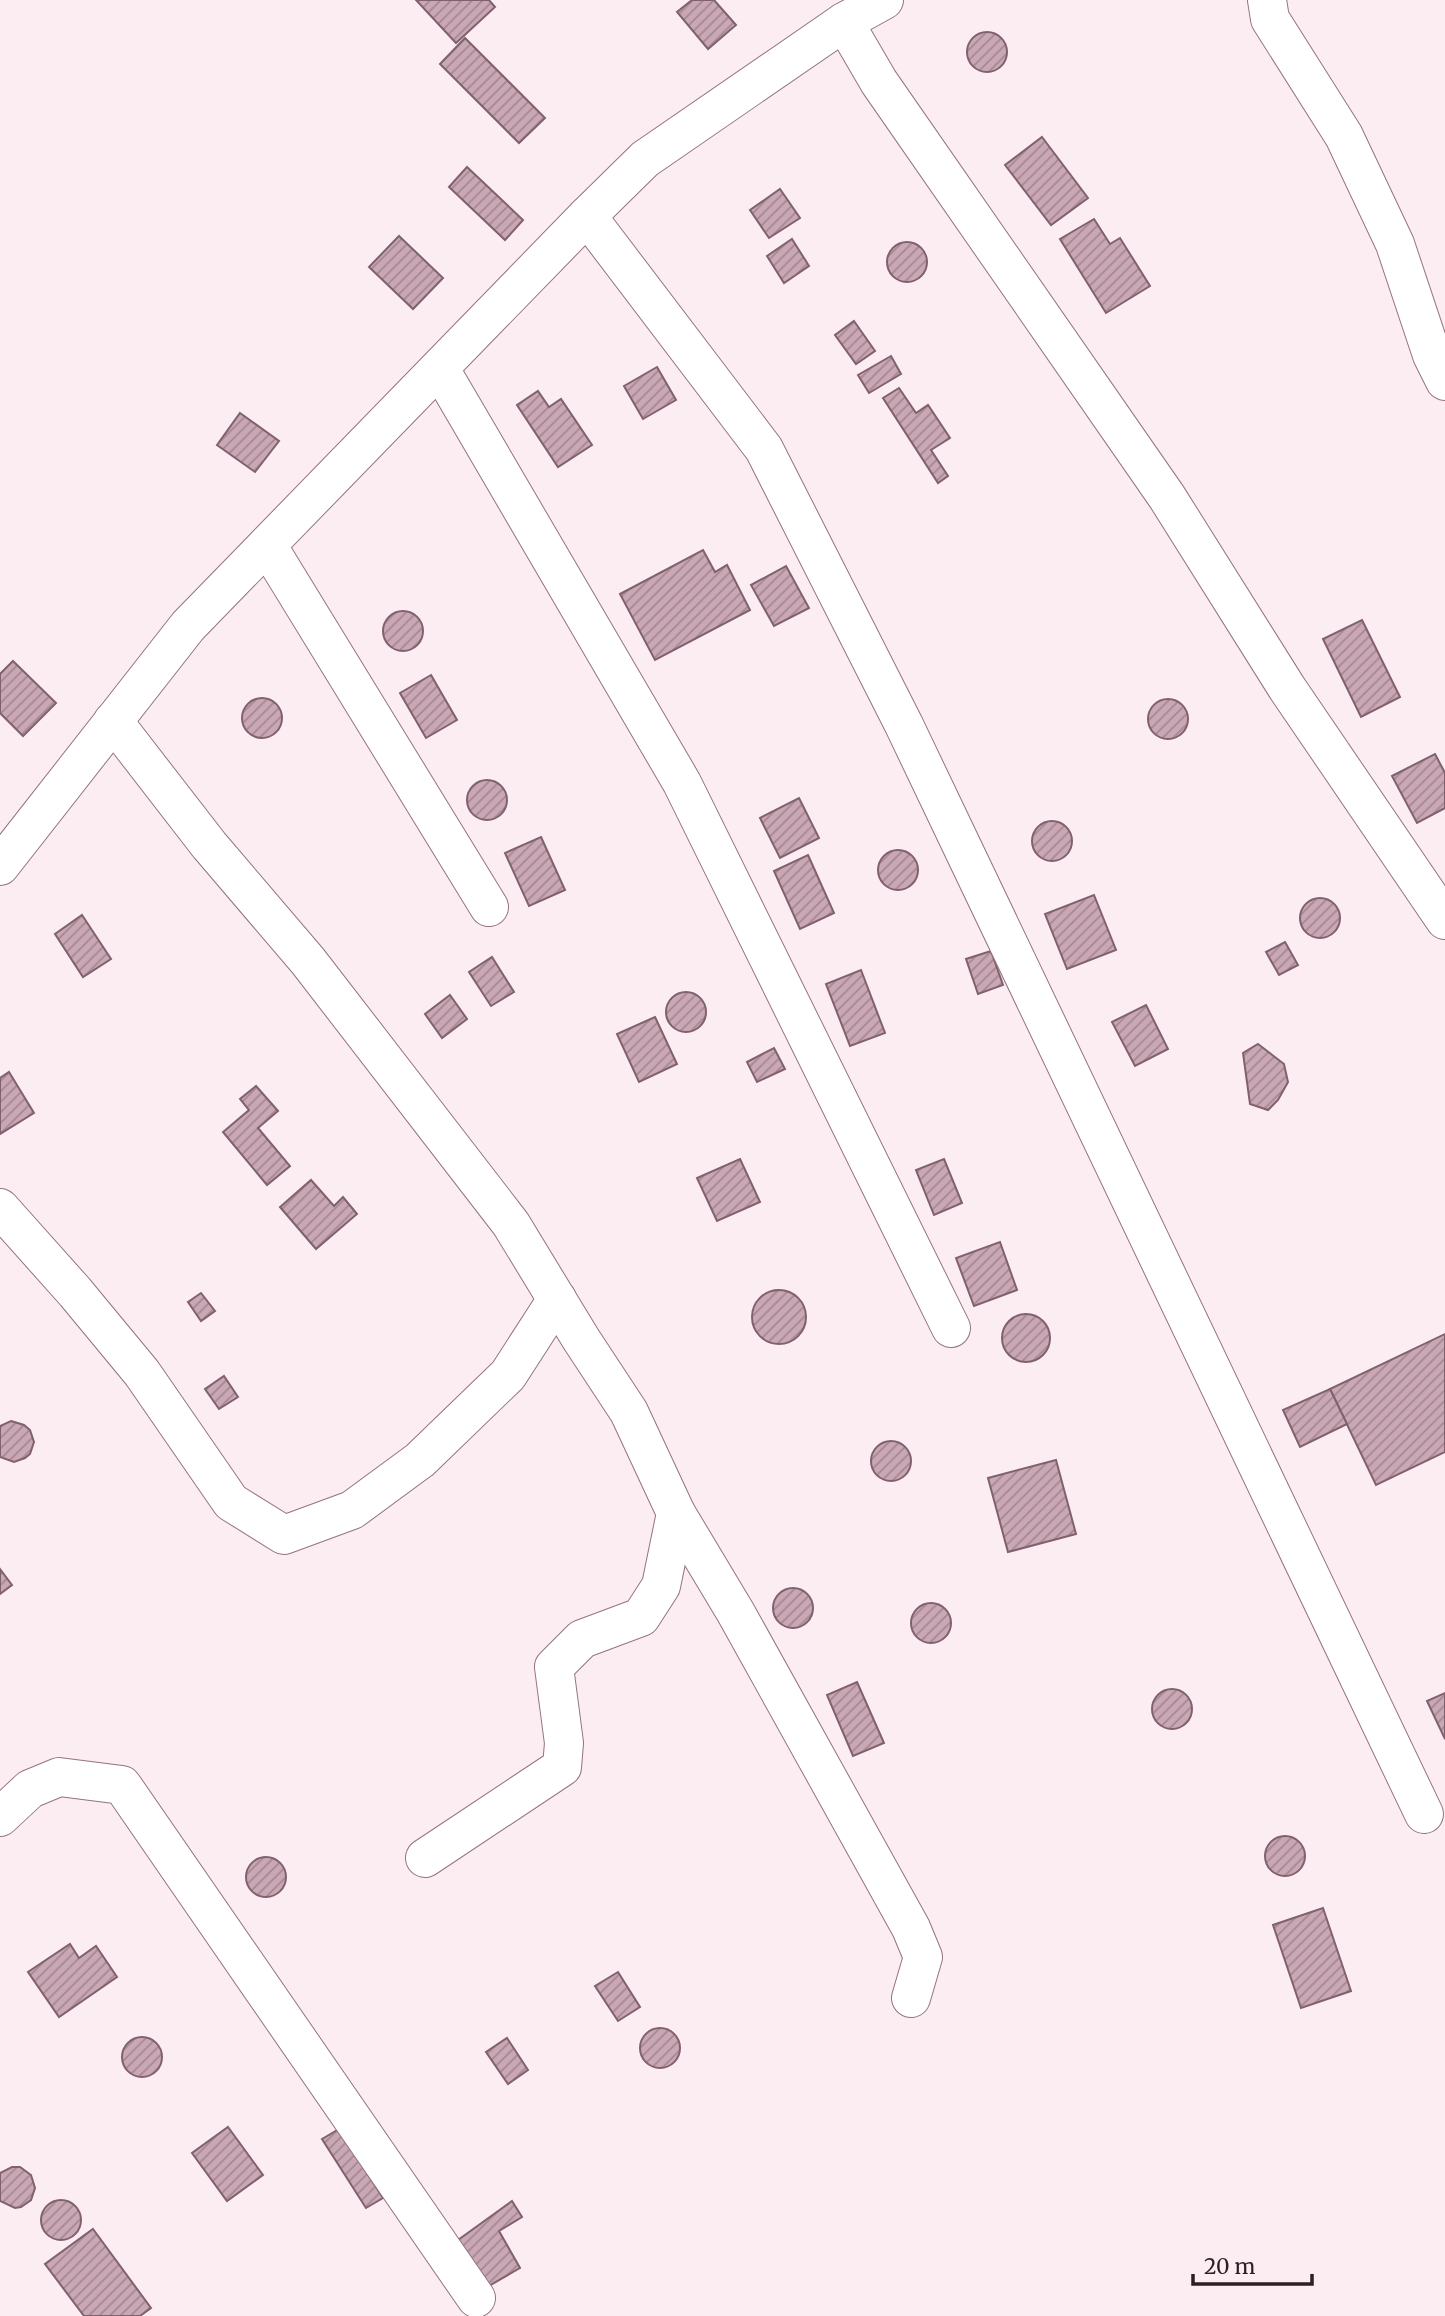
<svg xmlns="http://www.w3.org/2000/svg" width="1445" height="2316" font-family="Merriweather,serif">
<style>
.building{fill:url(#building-hatch);stroke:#80616e;stroke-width:2}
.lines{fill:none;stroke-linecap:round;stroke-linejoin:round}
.minor-casing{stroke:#947380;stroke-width:40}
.minor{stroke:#fff;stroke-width:38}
</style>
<defs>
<pattern id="building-hatch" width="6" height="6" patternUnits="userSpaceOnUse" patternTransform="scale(1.75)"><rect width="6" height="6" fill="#caa7b5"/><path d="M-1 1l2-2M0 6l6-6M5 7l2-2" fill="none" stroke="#a48793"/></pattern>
</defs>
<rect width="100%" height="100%" fill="#fcedf2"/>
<g class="building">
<polygon points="416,0 489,0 495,7 456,43"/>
<polygon points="692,0 714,0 736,25 708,49 677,12"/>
<circle cx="987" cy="52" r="20"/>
<polygon points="465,38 545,118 519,143 440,64"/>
<polygon points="1042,137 1088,198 1051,225 1005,165"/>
<polygon points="467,167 523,220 505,240 449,187"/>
<polygon points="780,189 800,218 769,238 750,210"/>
<polygon points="1094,219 1110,244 1120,238 1150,286 1106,313 1060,239"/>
<polygon points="399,236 443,278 413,309 369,267"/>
<polygon points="792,239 809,266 784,283 767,256"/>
<circle cx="907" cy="262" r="20"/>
<polygon points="854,321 875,351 856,364 835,335"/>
<polygon points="891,356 901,374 869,393 858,375"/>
<polygon points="657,367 676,400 643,419 624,386"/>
<polygon points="899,388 916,413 928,405 950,438 931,450 948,476 938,483 883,398"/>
<polygon points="538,391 549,407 561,399 592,445 558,467 517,405"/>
<polygon points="240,413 279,441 255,472 217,445"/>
<polygon points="703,550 715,572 727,565 750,610 655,660 620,594"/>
<polygon points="786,566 809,608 774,626 751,585"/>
<circle cx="403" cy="631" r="20"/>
<polygon points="1362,620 1400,697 1361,717 1323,639"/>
<polygon points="13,661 56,703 23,736 0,713 0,674"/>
<polygon points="431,675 457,720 426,738 400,693"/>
<circle cx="262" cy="718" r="20"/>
<circle cx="1168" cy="719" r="20"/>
<polygon points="1435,754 1445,773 1445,808 1417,823 1392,776"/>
<circle cx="487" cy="800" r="20"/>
<polygon points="799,798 819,838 780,858 760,818"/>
<circle cx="1052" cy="841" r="20"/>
<polygon points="541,837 565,890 529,906 505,853"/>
<circle cx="898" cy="870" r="20"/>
<polygon points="808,855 834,913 800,929 774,871"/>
<polygon points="1094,895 1116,950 1067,969 1045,914"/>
<circle cx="1320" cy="918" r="20"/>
<polygon points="82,915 111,959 83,977 55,934"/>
<polygon points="1285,942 1298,965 1279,975 1266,952"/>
<polygon points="991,951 1003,985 978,994 966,959"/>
<polygon points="492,957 514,992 491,1006 469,972"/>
<polygon points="861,970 885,1033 850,1046 826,984"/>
<circle cx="686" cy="1012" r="20"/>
<polygon points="450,995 467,1019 442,1038 425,1014"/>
<polygon points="1146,1005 1168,1049 1135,1066 1112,1022"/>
<polygon points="655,1017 677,1064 639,1082 617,1034"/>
<polygon points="1258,1044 1284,1064 1288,1082 1278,1100 1268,1110 1250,1104 1243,1053"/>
<polygon points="774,1048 785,1069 757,1082 747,1062"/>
<polygon points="9,1072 34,1113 0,1134 0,1078"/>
<polygon points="256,1086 278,1111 258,1128 290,1166 267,1185 223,1132 249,1110 240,1099"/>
<polygon points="740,1159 760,1202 717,1221 697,1178"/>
<polygon points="944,1159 962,1203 934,1215 916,1170"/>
<polygon points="311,1180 334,1206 343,1197 357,1214 316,1249 280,1207"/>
<polygon points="1000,1242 1017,1290 974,1306 956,1258"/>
<circle cx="779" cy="1317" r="27"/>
<polygon points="201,1293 215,1311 201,1321 188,1302"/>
<circle cx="1026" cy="1338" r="24"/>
<polygon points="1445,1334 1445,1452 1376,1485 1330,1389"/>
<polygon points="224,1376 238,1397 219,1409 205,1389"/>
<polygon points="1330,1389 1347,1424 1300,1447 1283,1410"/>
<polygon points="11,1421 24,1425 30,1430 34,1442 30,1454 25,1458 14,1462 0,1457 0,1426"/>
<circle cx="891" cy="1461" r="20"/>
<polygon points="1056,1460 1076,1534 1008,1552 988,1478"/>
<polygon points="0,1569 12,1585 0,1594"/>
<circle cx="793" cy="1608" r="20"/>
<circle cx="931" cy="1623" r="20"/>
<polygon points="857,1682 884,1743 853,1756 827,1695"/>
<circle cx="1172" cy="1709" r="20"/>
<polygon points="1445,1693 1445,1739 1427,1701"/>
<circle cx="1285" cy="1856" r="20"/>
<circle cx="266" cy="1877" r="20"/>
<polygon points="1323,1908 1351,1991 1301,2008 1273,1925"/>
<polygon points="70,1944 79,1958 96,1946 117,1977 59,2017 28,1972"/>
<polygon points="618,1972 640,2007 618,2021 595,1986"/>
<circle cx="660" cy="2048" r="20"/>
<circle cx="142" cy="2057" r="20"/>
<polygon points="507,2038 528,2070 508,2084 486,2052"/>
<polygon points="228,2127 263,2175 227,2201 192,2153"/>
<polygon points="339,2129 383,2198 366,2208 322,2139"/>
<polygon points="12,2167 20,2167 31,2175 35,2188 31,2200 21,2207 15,2208 0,2201 0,2173"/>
<circle cx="61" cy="2220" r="20"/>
<polygon points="512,2201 522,2217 499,2231 520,2268 487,2287 458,2240"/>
<polygon points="93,2229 151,2308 140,2316 84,2316 45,2264"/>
</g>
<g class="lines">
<g class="minor-casing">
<g id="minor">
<polyline points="1267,0 1270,19 1344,136 1395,244 1432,355 1445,381"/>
<polyline points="844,22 879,82 1167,497 1287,688 1445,920"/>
<polyline points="587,216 764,449 904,725 1424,1814"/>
<polyline points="440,369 682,783 951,1328"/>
<polyline points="267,545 489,907"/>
<polyline points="113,721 209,845 308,961 511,1224 581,1339 629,1412 676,1513 661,1586 641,1617 582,1639 554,1667 564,1743 562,1767 425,1858"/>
<polyline points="0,866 188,626 587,216 645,159 844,22 884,0"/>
<polyline points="0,1208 75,1292 142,1373 231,1502 284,1535 352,1510 420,1460 508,1375 557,1299"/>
<polyline points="676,1513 736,1613 911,1928 923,1957 911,1998"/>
<polyline points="0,1817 30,1789 59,1777 122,1785 476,2298"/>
</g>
</g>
<use href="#minor" class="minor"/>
</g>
<path d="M1193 2274v10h119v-10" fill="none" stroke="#2b1e24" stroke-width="3.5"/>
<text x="1204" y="2274" font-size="21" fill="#2b1e24" stroke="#fcedf2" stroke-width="5" paint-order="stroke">20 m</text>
</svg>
